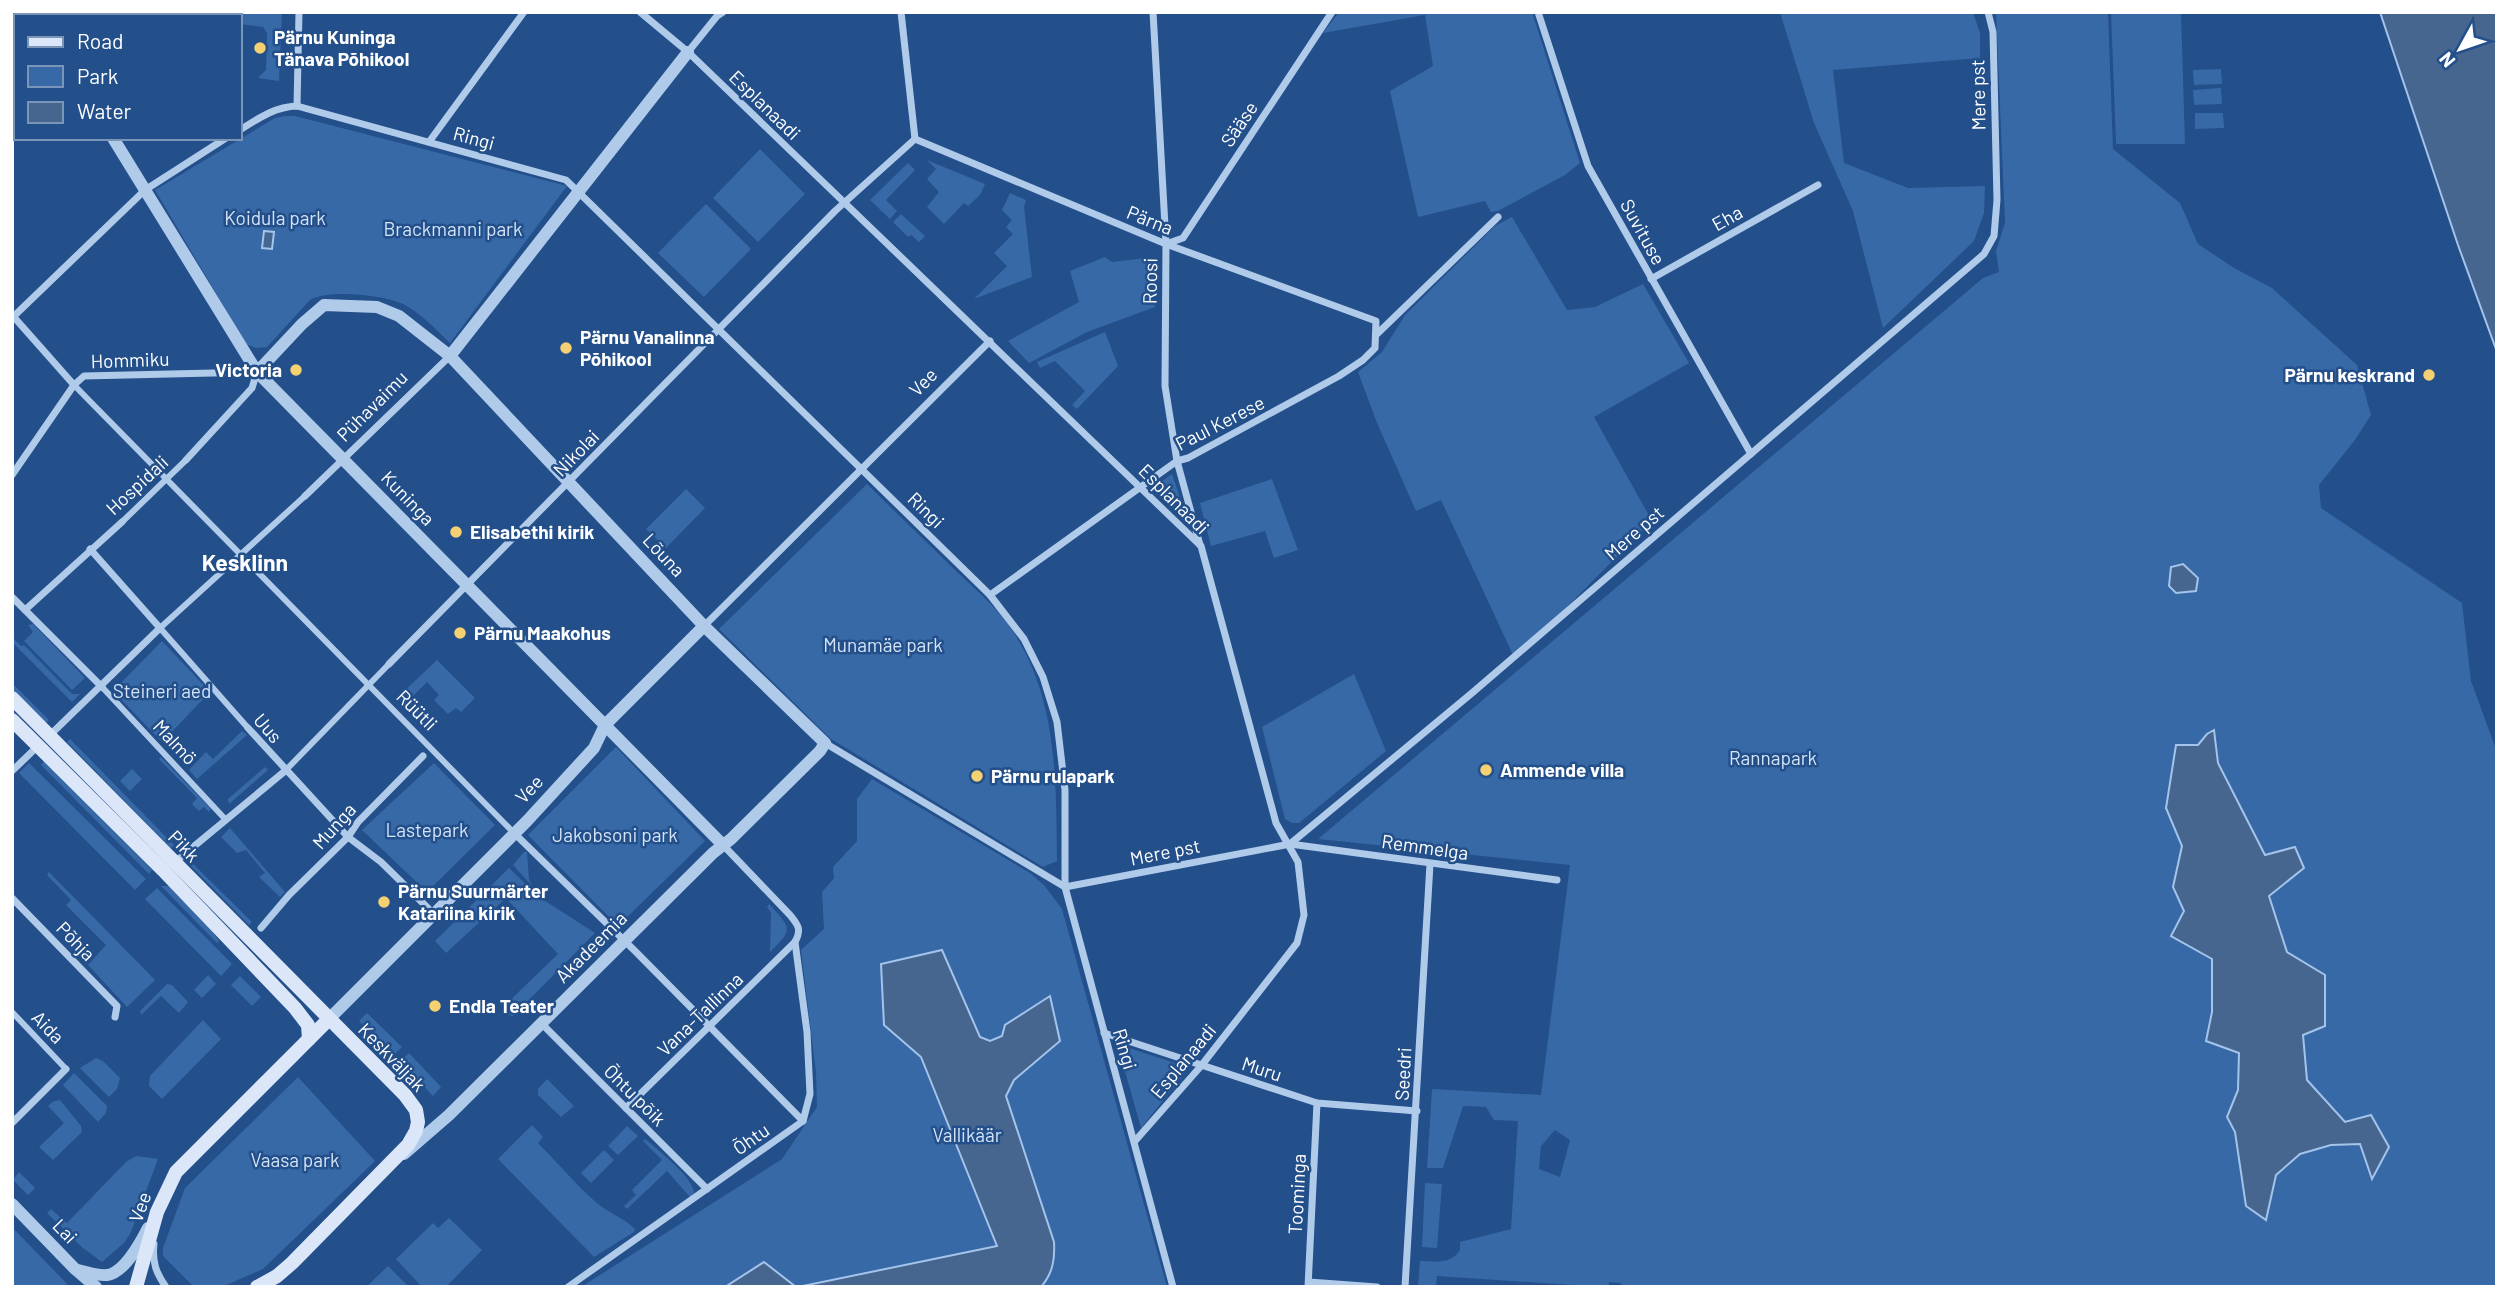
<svg xmlns="http://www.w3.org/2000/svg" width="2509" height="1299" font-family="Barlow,sans-serif">
<style>
.green{fill:#3769a7;fill-rule:evenodd}
.water{fill:#46658f;stroke:#a4c4eb;stroke-width:2}
.lines{fill:none;stroke-linecap:round;stroke-linejoin:round}
.pedestrian{stroke:#b0caea;stroke-width:6}
.minor{stroke:#b0caea;stroke-width:7}
.tertiary{stroke:#b0caea;stroke-width:12}
.secondary{stroke:#dbe7f8;stroke-width:14}
.poi-dot{fill:#f5d172;stroke:#234f8a;stroke-width:2.5}
.labels{text-anchor:middle;stroke-width:5;stroke-linejoin:round;paint-order:stroke}
.poi-label{font-size:19px;font-weight:bold;fill:#fff;stroke:#234f8a;text-anchor:start}
.street-label{font-size:19px;fill:#fff;stroke:#234f8a}
.park-label{font-size:19px;fill:#d4e4f8;stroke:#234f8a}
.quarter-label{font-size:23px;font-weight:bold;fill:#fff;stroke:#234f8a}
</style>
<rect width="100%" height="100%" fill="#234f8a"/>
<g class="green">
<polygon points="211,12 282,12 279,81 258,78 266,70 267,33 263,27 240,24 240,16 218,16"/>
<polygon points="1339,12 1532,12 1580,163 1565,175 1498,211 1491,212 1485,201 1418,217 1390,91 1433,66 1425,15 1323,33"/>
<polygon points="1780,12 1973,12 1980,33 1980,58 1833,70 1844,163 1908,188 1985,186 1984,213 1974,241 1883,328 1853,211 1814,123"/>
<path d="M1996 12H2108L2113 149 2180 203 2198 244 2234 268 2272 288 2357 365 2371 415 2355 440 2319 485 2321 508 2462 603 2471 681 2497 752V1287H1621V1283L1609 1282V1287H1603L1437 1276 1436 1287H1418L1420 1261C1436 1261 1450 1265 1460 1250V1242L1511 1229 1518 1121 1494 1120 1486 1107 1463 1106 1443 1168H1427L1432 1089 1541 1095 1570 865 1318 839 1983 278 1999 272 1996 251 2005 223ZM2207 734 2218 763 2266 856 2269 895 2287 952 2303 1035 2307 1080 2345 1123 2389 1147 2372 1179 2360 1144 2331 1145 2300 1154 2276 1175 2266 1220 2235 1132 2227 1117 2238 1090 2239 1052 2206 1041 2212 1012V959L2184 911 2173 887 2182 846 2166 808 2177 745H2198ZM1555 1130 1570 1140 1560 1177 1539 1169 1541 1146Z"/>
<polygon points="2111,12 2181,12 2185,144 2116,144"/>
<polygon points="2221,69 2222,84 2194,85 2193,70"/>
<polygon points="2221,88 2222,104 2194,105 2193,90"/>
<polygon points="2195,113 2223,113 2224,128 2195,129"/>
<path d="M285 116H295L567 186 450 343C436 330 420 312 403 304 383 295 328 289 310 300L267 347 256 348 246 344 155 190 275 118Z"/>
<polygon points="760,149 805,194 758,242 713,198"/>
<polygon points="927,160 985,184 980,195 968,206 964,203 944,224 927,207 939,192 927,179 936,169"/>
<polygon points="908,163 915,170 886,200 897,211 890,219 870,200"/>
<polygon points="1010,193 1026,200 1024,207 1032,277 974,299 1007,266 994,253 1013,234 1006,227 1012,220 1002,210"/>
<polygon points="706,204 751,249 704,297 658,253"/>
<polygon points="901,214 925,236 919,242 911,235 908,237 893,222"/>
<polygon points="1512,217 1567,310 1595,307 1643,284 1689,363 1594,417 1652,521 1553,621 1513,655 1441,500 1416,511 1377,423 1358,372 1382,352 1405,315 1495,226"/>
<polygon points="1105,257 1112,262 1154,257 1155,307 1087,332 1029,363 1008,341 1079,302 1070,271"/>
<polygon points="1105,332 1118,366 1077,409 1072,405 1085,391 1055,361 1040,368 1037,362"/>
<polygon points="1172,474 1185,512 1181,514 1155,493 1158,484"/>
<polygon points="1272,479 1298,550 1274,558 1265,531 1211,546 1200,503"/>
<path d="M867 484C896 513 926 541 955 570 975 589 999 609 1014 633 1058 701 1056 784 1057 861L1043 867 831 739 719 629Z"/>
<polygon points="686,489 705,508 666,548 646,529"/>
<polygon points="33,624 85,678 72,690 24,641 33,632 28,625"/>
<polygon points="12,637 21,646 24,645 72,694 80,694 72,702 12,642"/>
<polygon points="162,641 210,692 162,742 113,691"/>
<polygon points="437,660 475,698 461,712 456,708 448,714 434,700 439,695 427,682 404,705 397,698"/>
<polygon points="1354,674 1386,751 1299,823 1292,823 1285,819 1262,727"/>
<polygon points="12,683 49,720 46,723 12,689"/>
<polygon points="242,731 247,735 197,779 189,770 206,752 213,759"/>
<polygon points="70,739 174,845 171,848 67,742"/>
<polygon points="616,747 705,841 618,926 528,835"/>
<polygon points="161,757 211,809 209,812 204,807 199,811 192,804 197,798 159,759"/>
<polygon points="44,761 152,870 149,874 41,765"/>
<polygon points="29,763 146,879 135,890 19,773"/>
<polygon points="434,763 495,825 427,892 362,830"/>
<polygon points="265,767 268,770 229,804 228,799"/>
<polygon points="132,769 142,779 130,791 120,781"/>
<polygon points="872,779 1030,873 1044,885 1062,909 1167,1287 581,1287 782,1159 817,1107 816,1073 801,950 824,929 822,892 834,878 833,867 857,841 857,799"/>
<polygon points="230,828 285,892 280,897 259,877 265,873 246,850 237,853 221,837"/>
<polygon points="524,852 527,852 529,880 534,888 513,865"/>
<polygon points="193,864 252,922 249,925 191,866"/>
<polygon points="509,868 539,897 595,933 512,1017 503,1007 558,954 506,898 446,953 435,941"/>
<polygon points="49,872 155,980 127,1007 88,965 106,945 66,905 71,900 47,875"/>
<polygon points="161,886 170,886 207,924 219,941 217,943"/>
<polygon points="157,888 232,964 221,976 145,899"/>
<path d="M769 904C791 928 794 929 770 952L771 913 767 907Z"/>
<polygon points="208,975 216,984 202,998 194,990"/>
<polygon points="240,976 261,997 252,1006 231,985"/>
<polygon points="167,984 172,985 188,1002 179,1013 161,996 141,1015 140,1011"/>
<polygon points="367,1013 402,1047 393,1056 359,1021"/>
<polygon points="203,1020 221,1039 162,1099 149,1086 150,1076"/>
<polygon points="1123,1046 1184,1066 1185,1073 1141,1128 1119,1050"/>
<polygon points="409,1053 441,1087 433,1096 400,1062"/>
<polygon points="96,1058 103,1061 120,1078 117,1089 109,1097 80,1068"/>
<polygon points="74,1073 107,1106 106,1113 98,1122 63,1085"/>
<polygon points="298,1077 375,1161 263,1269 222,1287 194,1287 163,1256 163,1248 185,1188"/>
<polygon points="547,1079 574,1106 561,1117 538,1095 538,1089"/>
<polygon points="60,1100 81,1126 82,1132 53,1160 39,1147 64,1123 48,1106 54,1101"/>
<path d="M532 1125 543 1137 538 1143C558 1163 577 1186 598 1204 611 1214 624 1218 635 1229L634 1232 594 1257 498 1159Z"/>
<polygon points="627,1126 638,1136 618,1155 608,1146"/>
<path d="M645 1139C658 1150 693 1177 694 1193L690 1197 667 1171 627 1209 624 1206 636 1195 632 1190 662 1160 643 1141Z"/>
<polygon points="604,1150 614,1160 591,1183 581,1173"/>
<polygon points="136,1156 158,1159 131,1232 125,1242 102,1262 83,1248 47,1213 51,1209 67,1223 126,1162"/>
<polygon points="19,1172 35,1188 28,1195 13,1180"/>
<polygon points="1425,1183 1442,1184 1437,1248 1422,1247"/>
<polygon points="449,1218 482,1250 446,1287 422,1287 396,1259 433,1223 438,1228"/>
<polygon points="12,1227 70,1287 12,1287"/>
<polygon points="388,1266 409,1287 366,1287"/>
</g>
<g class="water">
<polygon points="2380,12 2497,12 2497,352 2458,245"/>
<polygon points="264,231 274,232 272,249 262,248"/>
<polygon points="2183,564 2198,578 2196,591 2176,593 2169,586 2171,567"/>
<polygon points="2214,730 2218,763 2265,855 2295,847 2304,868 2269,896 2287,952 2325,975 2325,1026 2303,1035 2307,1080 2345,1122 2371,1115 2389,1147 2372,1179 2360,1144 2331,1145 2300,1154 2276,1175 2266,1220 2246,1206 2235,1132 2227,1117 2238,1090 2239,1053 2206,1041 2212,1012 2212,959 2171,936 2184,911 2173,887 2182,846 2166,808 2176,745 2198,745 2207,734"/>
<path d="M942 950 980 1037 990 1041 1002 1036 1005 1025 1050 996 1060 1041 1014 1080 1006 1096 1054 1242C1055 1259 1053 1273 1041 1287H798L997 1246 921 1057 884 1025 881 964Z"/>
<polygon points="764,1262 796,1287 725,1287"/>
</g>
<g class="lines">
<g class="pedestrian">
<polyline points="74,385 514,833"/>
<polyline points="122,522 186,460"/>
<polyline points="102,687 226,820"/>
<polyline points="248,728 160,628 305,496"/>
<polyline points="285,771 389,664"/>
<polyline points="12,1012 66,1069"/>
</g>
<g class="minor">
<polyline points="640,12 688,52 1201,546 1276,823 1298,862 1304,915 1297,943 1201,1066 1135,1141"/>
<polyline points="901,12 915,139"/>
<polyline points="1153,12 1166,244 1165,386 1177,461 1200,545"/>
<polyline points="1538,12 1588,166 1751,454"/>
<polyline points="688,52 717,16 723,12"/>
<polyline points="12,68 16,65"/>
<polyline points="297,106 299,12"/>
<path d="M240 130C259 118 274 107 297 106L566 180 990 595 1024 639 1043 677 1057 722 1065 790V887L1173 1287"/>
<polyline points="915,139 1166,244 1376,321 1375,348 1363,360 1339,376 1188,458 1177,461 990,595"/>
<polyline points="429,142 524,12"/>
<polyline points="1166,244 1183,238 1332,12"/>
<polyline points="1651,279 1818,185"/>
<polyline points="13,316 74,385"/>
<polyline points="12,318 145,190 226,138"/>
<polyline points="1377,334 1498,217"/>
<polyline points="12,475 74,385 84,376 257,372 252,388 186,460"/>
<polyline points="305,496 450,356"/>
<polyline points="12,597 102,687"/>
<polyline points="25,610 122,522"/>
<polyline points="704,626 990,341"/>
<polyline points="389,664 835,211 915,139"/>
<polyline points="248,728 348,837 381,862 434,914"/>
<polyline points="48,737 160,628 90,549"/>
<polyline points="825,743 1065,887 1290,844 1472,693 1984,254 1994,236 1997,200 1993,32 1988,12"/>
<polyline points="12,771 39,745"/>
<polyline points="514,833 635,951 803,1121"/>
<polyline points="1290,844 1557,880"/>
<polyline points="175,862 285,771"/>
<polyline points="12,898 117,1006 115,1017"/>
<polyline points="261,928 289,895 348,837 358,822 423,756"/>
<polyline points="542,1024 707,1189"/>
<polyline points="1104,1033 1317,1103 1417,1111"/>
<path d="M626 1108 795 942C802 929 798 925 790 915L723 845"/>
<polyline points="12,1123 66,1069"/>
<path d="M154 1244C152 1262 156 1273 166 1287"/>
<polyline points="1309,1282 1377,1287"/>
<polyline points="568,1287 803,1121 810,1094 807,1032 795,942"/>
<polyline points="1308,1287 1317,1103"/>
<polyline points="1405,1287 1430,864"/>
</g>
<g class="tertiary">
<polyline points="55,12 57,16"/>
<polyline points="16,36 13,24 17,12"/>
<polyline points="113,138 257,372 723,845"/>
<polyline points="450,356 688,52"/>
<polyline points="257,372 302,324 324,305 377,307 399,316 450,356 704,626 825,743 820,751 731,839 713,853 449,1115 404,1154"/>
<polyline points="329,1019 527,821 594,748 605,725 704,626"/>
<polyline points="12,1204 75,1269 96,1287"/>
<path d="M78 1270C87 1272 98 1276 107 1275 124 1273 141 1242 148 1228"/>
</g>
<g class="secondary">
<polyline points="12,698 405,1095 416,1110 418,1122 416,1131 408,1145 292,1263 277,1276 257,1287"/>
<polyline points="12,720 163,870 295,1008 308,1025 309,1039"/>
<polyline points="136,1287 157,1212 176,1172 329,1019"/>
</g>
</g>
<g class="poi-dot">
<circle cx="260" cy="48" r="7"/>
<circle cx="566" cy="348" r="7"/>
<circle cx="296" cy="370" r="7"/>
<circle cx="2429" cy="375" r="7"/>
<circle cx="456" cy="532" r="7"/>
<circle cx="460" cy="633" r="7"/>
<circle cx="1486" cy="770" r="7"/>
<circle cx="977" cy="776" r="7"/>
<circle cx="384" cy="902" r="7"/>
<circle cx="435" cy="1006" r="7"/>
</g>
<g class="labels">
<g class="poi-label">
<text x="274" y="44">Pärnu Kuninga<tspan x="274" dy="22">Tänava Põhikool</tspan></text>
<text x="580" y="344">Pärnu Vanalinna<tspan x="580" dy="22">Põhikool</tspan></text>
<text x="282" y="377" text-anchor="end">Victoria</text>
<text x="2415" y="382" text-anchor="end">Pärnu keskrand</text>
<text x="470" y="539">Elisabethi kirik</text>
<text x="474" y="640">Pärnu Maakohus</text>
<text x="1500" y="777">Ammende villa</text>
<text x="991" y="783">Pärnu rulapark</text>
<text x="398" y="898">Pärnu Suurmärter<tspan x="398" dy="22">Katariina kirik</tspan></text>
<text x="449" y="1013">Endla Teater</text>
</g>
<g class="street-label">
<text transform="translate(1978 95) rotate(-91)" y="7">Mere pst</text>
<text transform="translate(765 105) rotate(44)" y="7">Esplanaadi</text>
<text transform="translate(1239 124) rotate(-56)" y="7">Sääse</text>
<text transform="translate(474 138) rotate(15)" y="7">Ringi</text>
<text transform="translate(1727 218) rotate(-29)" y="7">Eha</text>
<text transform="translate(1150 220) rotate(22)" y="7">Pärna</text>
<text transform="translate(1643 232) rotate(61)" y="7">Suvituse</text>
<text transform="translate(1150 281) rotate(-89)" y="7">Roosi</text>
<text transform="translate(130 360) rotate(-2)" y="7">Hommiku</text>
<text transform="translate(923 382) rotate(-45)" y="7">Vee</text>
<text transform="translate(372 406) rotate(-45)" y="7">Pühavaimu</text>
<text transform="translate(1220 423) rotate(-27)" y="7">Paul Kerese</text>
<text transform="translate(576 453) rotate(-46)" y="7">Nikolai</text>
<text transform="translate(137 485) rotate(-43)" y="7">Hospidali</text>
<text transform="translate(408 498) rotate(46)" y="7">Kuninga</text>
<text transform="translate(1174 499) rotate(45)" y="7">Esplanaadi</text>
<text transform="translate(926 510) rotate(44)" y="7">Ringi</text>
<text transform="translate(1634 533) rotate(-41)" y="7">Mere pst</text>
<text transform="translate(664 555) rotate(47)" y="7">Lõuna</text>
<text transform="translate(417 710) rotate(45)" y="7">Rüütli</text>
<text transform="translate(268 728) rotate(49)" y="7">Uus</text>
<text transform="translate(175 742) rotate(47)" y="7">Malmö</text>
<text transform="translate(529 789) rotate(-47)" y="7">Vee</text>
<text transform="translate(334 826) rotate(-48)" y="7">Munga</text>
<text transform="translate(184 846) rotate(46)" y="7">Pikk</text>
<text transform="translate(1425 847) rotate(8)" y="7">Remmelga</text>
<text transform="translate(1165 852) rotate(-11)" y="7">Mere pst</text>
<text transform="translate(76 941) rotate(46)" y="7">Põhja</text>
<text transform="translate(591 947) rotate(-45)" y="7">Akadeemia</text>
<text transform="translate(700 1014) rotate(-44)" y="7">Vana-Tallinna</text>
<text transform="translate(48 1027) rotate(46)" y="7">Aida</text>
<text transform="translate(1125 1049) rotate(74)" y="7">Ringi</text>
<text transform="translate(392 1057) rotate(46)" y="7">Keskväljak</text>
<text transform="translate(1183 1061) rotate(-50)" y="7">Esplanaadi</text>
<text transform="translate(1262 1069) rotate(18)" y="7">Muru</text>
<text transform="translate(1403 1074) rotate(-87)" y="7">Seedri</text>
<text transform="translate(635 1095) rotate(45)" y="7">Õhtu põik</text>
<text transform="translate(751 1139) rotate(-35)" y="7">Õhtu</text>
<text transform="translate(1297 1194) rotate(-87)" y="7">Toominga</text>
<text transform="translate(140 1207) rotate(-70)" y="7">Vee</text>
<text transform="translate(65 1231) rotate(46)" y="7">Lai</text>
</g>
<g class="park-label">
<text x="275" y="225">Koidula park</text>
<text x="453" y="236">Brackmanni park</text>
<text x="883" y="652">Munamäe park</text>
<text x="162" y="698">Steineri aed</text>
<text x="1773" y="765">Rannapark</text>
<text x="427" y="837">Lastepark</text>
<text x="615" y="842">Jakobsoni park</text>
<text x="967" y="1142">Vallikäär</text>
<text x="295" y="1167">Vaasa park</text>
</g>
<g class="quarter-label">
<text x="245" y="571">Kesklinn</text>
</g>
</g>
<rect width="2509" height="1299" fill="none" stroke="#ffffff" stroke-width="28"/>
<rect x="14" y="14" width="228" height="126" fill="#234f8a" stroke="#7b95b9" stroke-width="2"/>
<rect x="28" y="37" width="35" height="10" fill="#dbe7f8" stroke="#7b95b9" stroke-width="2"/>
<text x="77" y="49" font-size="21" fill="#ffffff">Road</text>
<rect x="28" y="66" width="35" height="21" fill="#3769a7" stroke="#7b95b9" stroke-width="2"/>
<text x="77" y="84" font-size="21" fill="#ffffff">Park</text>
<rect x="28" y="102" width="35" height="21" fill="#46658f" stroke="#7b95b9" stroke-width="2"/>
<text x="77" y="119" font-size="21" fill="#ffffff">Water</text>
<g transform="translate(2460 49) rotate(230)" stroke="#234f8a" stroke-width="5" paint-order="stroke">
<path d="M0-5L12 26L0 18L-12 26Z" fill="#ffffff"/>
<text y="-10" font-size="19" font-weight="bold" text-anchor="middle" fill="#ffffff">N</text>
</g>
</svg>
